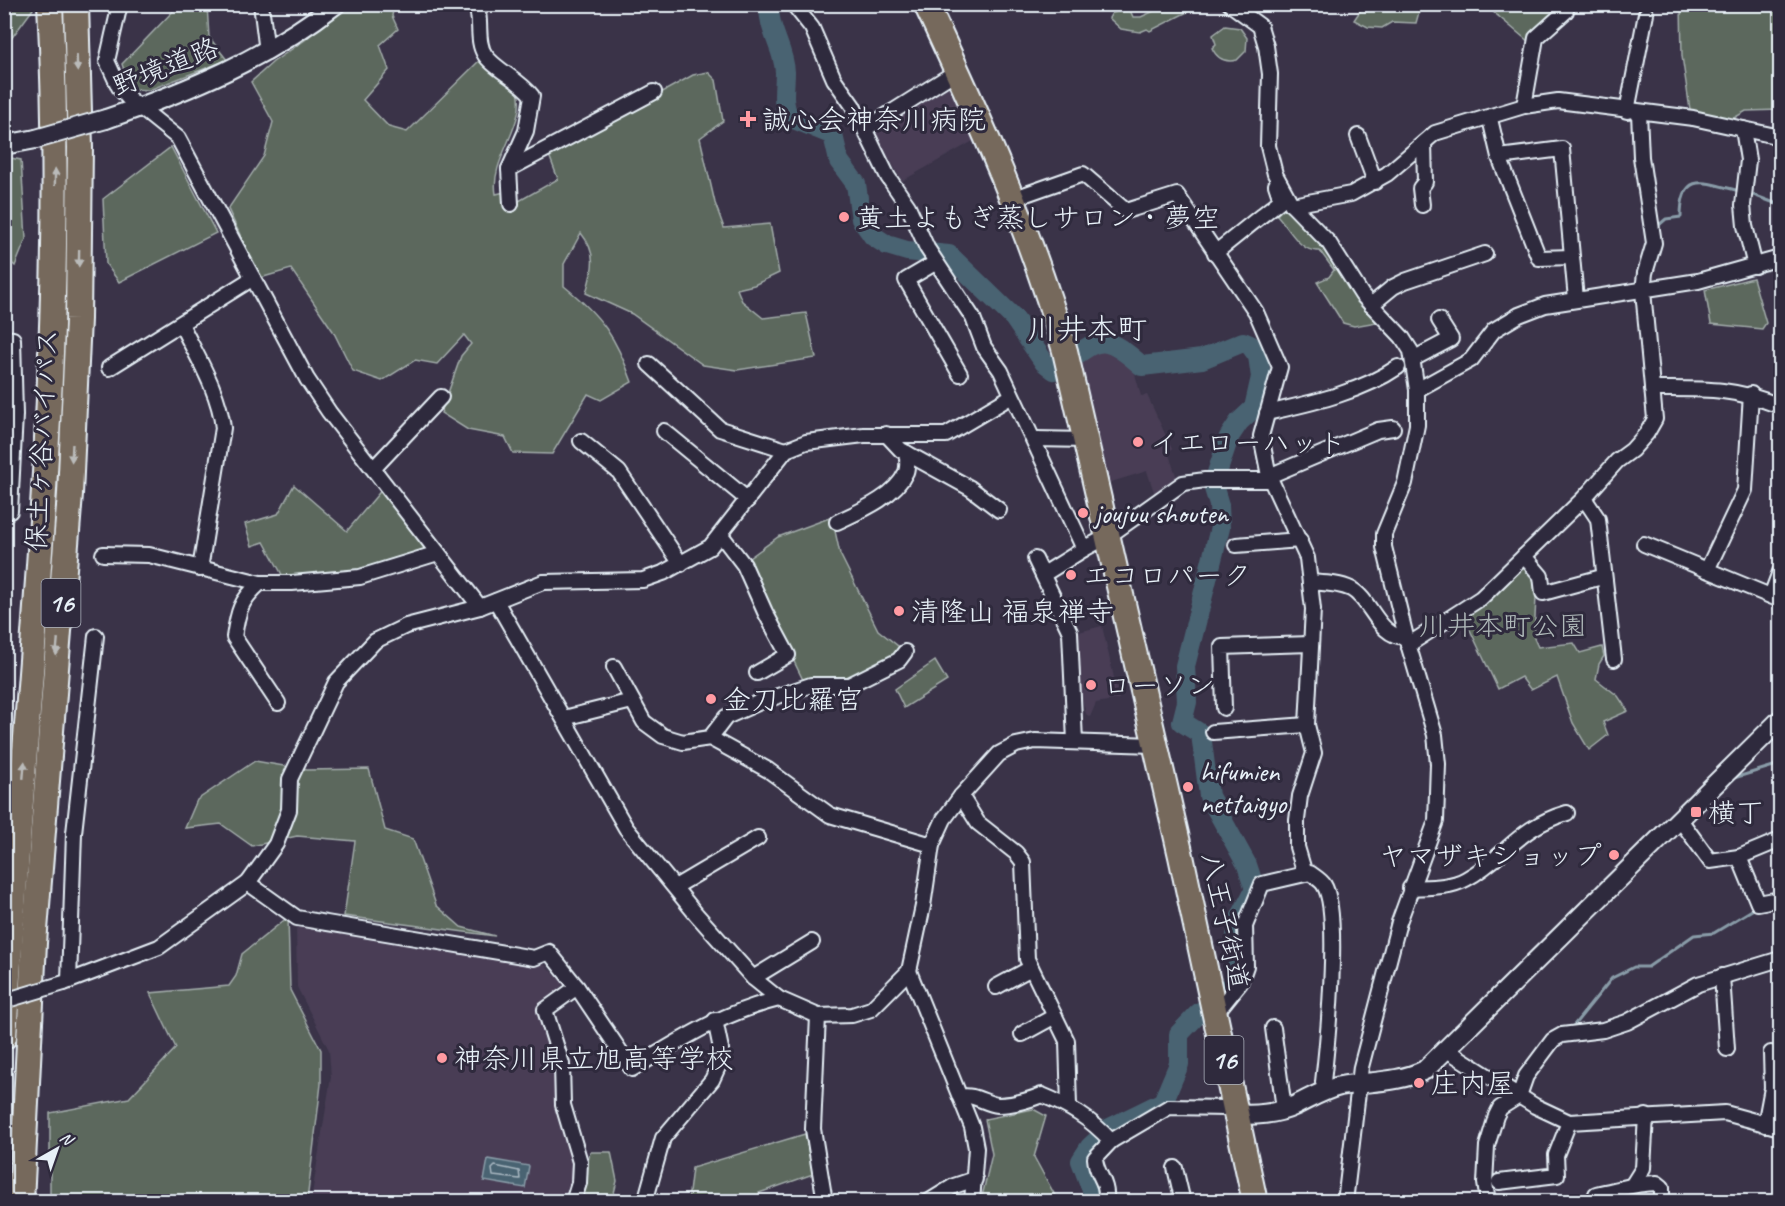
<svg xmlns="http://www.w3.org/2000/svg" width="1785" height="1206" font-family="Caveat,'Klee One',sans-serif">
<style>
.built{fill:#483e55}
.green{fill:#5b675d;stroke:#a2acaa;stroke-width:1.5}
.water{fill:#4a6372;stroke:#899ca8;stroke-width:1.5}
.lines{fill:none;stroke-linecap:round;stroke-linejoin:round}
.shore{stroke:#a9b8c2;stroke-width:1.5}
.stream{stroke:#899ca8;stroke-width:3}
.river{stroke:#4a6372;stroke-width:20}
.street-casing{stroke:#e8f1f8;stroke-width:18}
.secondary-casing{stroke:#e8f1f8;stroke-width:22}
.highway-casing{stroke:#e8f1f8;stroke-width:28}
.street{stroke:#2f2a3d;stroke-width:14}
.secondary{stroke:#2f2a3d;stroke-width:18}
.highway{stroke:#76695c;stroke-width:24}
.street-bridge-casing{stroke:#e8f1f8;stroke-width:18;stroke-linecap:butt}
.secondary-bridge-casing{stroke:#e8f1f8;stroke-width:22;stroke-linecap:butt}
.street-bridge{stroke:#2f2a3d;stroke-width:14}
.secondary-bridge{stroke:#2f2a3d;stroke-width:18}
.oneway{fill:#babbba}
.poi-dot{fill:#ff9aa2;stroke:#2f2a3d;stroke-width:2}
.labels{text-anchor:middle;stroke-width:6;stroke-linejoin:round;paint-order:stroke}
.shield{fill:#2f2a3d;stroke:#b0b5c0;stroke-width:1.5}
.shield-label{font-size:27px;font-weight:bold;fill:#e8f1f8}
.street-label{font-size:28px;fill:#e8f1f8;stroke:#2f2a3d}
.poi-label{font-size:28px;fill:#e8f1f8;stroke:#2f2a3d;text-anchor:start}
.park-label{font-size:28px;fill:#b0baba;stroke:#2f2a3d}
.neighbourhood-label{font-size:30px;fill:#e8f1f8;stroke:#2f2a3d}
</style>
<rect width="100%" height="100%" fill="#3a3348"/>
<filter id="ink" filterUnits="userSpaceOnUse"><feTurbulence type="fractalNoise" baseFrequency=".0167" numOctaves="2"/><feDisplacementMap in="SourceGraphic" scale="12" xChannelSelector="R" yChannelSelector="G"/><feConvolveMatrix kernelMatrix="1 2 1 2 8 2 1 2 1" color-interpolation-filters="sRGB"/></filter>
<g filter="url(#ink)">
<g class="built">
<polygon points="949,82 975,140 902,181 872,127"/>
<polygon points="1105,351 1134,370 1141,396 1147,395 1172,449 1168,452 1178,481 1156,498 1147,471 1108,483 1081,361 1095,352"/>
<polygon points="1102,626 1119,699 1096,703 1090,717 1086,714 1075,671 1080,658 1075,633"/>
<polygon points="296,922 544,964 564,984 539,1007 556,1066 574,1155 575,1177 567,1201 311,1201 331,1077 329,1050 297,987"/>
</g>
<g class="green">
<polygon points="5,4 29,5 33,9 5,47"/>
<polygon points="180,4 207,5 209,37 227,60 149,90 130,89 122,64"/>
<path d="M360 5H394L392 16 398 29 380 45 389 70 363 100 389 127 407 132 482 58C491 65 510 74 515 83 533 120 489 156 496 194L509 191 519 201 558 179 549 155 693 75 708 72 716 80 723 121 700 138 715 203 724 228 770 224 779 273 754 285 737 289 742 301 763 318 806 313 816 358 737 370 703 365 632 314 586 293C593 269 598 254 581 233L564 264V286C602 317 616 337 632 382L601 400 588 394 552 454 513 453 505 437 468 430 441 413 461 356 471 344 464 335 437 364 415 360 382 381 353 371 333 331 291 269 260 278 228 209 264 156 273 122 251 82 273 62 305 40 337 12Z"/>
<polygon points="1167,5 1201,5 1150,31 1147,29 1140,32 1121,29 1109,18 1112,13 1130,10 1133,17 1141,17"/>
<polygon points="1364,5 1413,5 1419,12 1416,23 1392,22 1382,28 1368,27 1354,20"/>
<polygon points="1485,5 1615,5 1614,10 1564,8 1529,42"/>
<polygon points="1681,5 1780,5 1780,110 1746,111 1727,122 1691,116 1682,56"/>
<path d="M1225 26 1240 28 1247 38 1246 51 1237 60C1225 63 1217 59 1212 48L1216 44 1213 35Z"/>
<polygon points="171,147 216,233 119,282 106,264 103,199"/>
<polygon points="5,157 21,160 26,239 15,266 5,257"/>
<path d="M1287 204 1303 208 1377 322 1354 326 1343 323 1317 282 1329 277 1334 270 1320 251C1300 253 1289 228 1277 215Z"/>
<polygon points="1753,278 1766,323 1762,329 1711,324 1705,290"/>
<polygon points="294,485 347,531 384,487 433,551 363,572 285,580 264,542 252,546 245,524 278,514"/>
<polygon points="832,517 840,554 878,630 903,650 856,678 805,684 745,561 778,537"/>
<polygon points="1524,561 1537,576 1534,638 1538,647 1574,643 1580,653 1602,647 1604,656 1599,664 1596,679 1618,696 1628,711 1603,722 1608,735 1589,750 1573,723 1557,677 1531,690 1521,677 1498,689 1463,615"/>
<polygon points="935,661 947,681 904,708 895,689"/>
<polygon points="255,761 307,770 369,769 385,830 413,839 436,905 461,927 495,936 344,916 355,841 297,836 252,846 221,824 185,828 197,800"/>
<polygon points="288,917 290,990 321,1050 321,1084 307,1201 50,1201 50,1113 129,1098 176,1048 150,993 229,986 236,976 242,954"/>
<polygon points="1033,1109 1046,1116 1034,1157 1058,1201 981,1201 992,1154 985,1119"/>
<polygon points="805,1134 813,1174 759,1193 760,1201 688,1201 692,1168"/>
<polygon points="590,1152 611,1152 617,1181 612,1201 579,1202"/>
</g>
<polygon class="water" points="488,1159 529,1166 525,1188 484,1181"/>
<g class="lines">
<polygon class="shore" points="495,1166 519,1171 520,1179 493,1176 492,1169"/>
<g class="stream">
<polyline points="1748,193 1780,205"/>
<path d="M1659 225 1666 219 1681 217C1681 170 1705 182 1739 191"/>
<polyline points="1734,778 1780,764"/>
<polyline points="1570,1030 1612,978 1634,967 1648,967 1694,935 1714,933 1752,910"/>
</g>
<path class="river" d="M769 4C768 31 784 48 785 72 785 89 781 102 789 117L833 135 839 161 856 184 861 219 873 236 887 245 907 251 949 255 1014 318 1044 362 1054 370C1098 342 1098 327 1142 366L1202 359 1243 342 1250 345 1258 356 1261 377 1254 408 1239 422 1229 437 1213 485 1219 505 1220 528 1185 666 1187 702 1182 722 1201 734 1209 796 1247 865 1255 889 1239 920 1236 936 1238 962 1235 980 1221 998 1199 1013 1179 1034V1064L1163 1102 1110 1128 1090 1147 1081 1161 1095 1198 1093 1202"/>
<g class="street-casing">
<g id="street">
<polyline points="120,4 107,61 119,87 127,97 178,138 307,379 329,412 480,607"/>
<polyline points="261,4 267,52"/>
<path d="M475 4C483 19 475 40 485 55 494 69 519 79 532 96L526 131 509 169 511 204"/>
<polyline points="793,4 812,28 834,79 853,106 888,177 908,206 927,248 973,318 984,347 1001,371 1084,549 1110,535 1183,483 1205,480 1266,480 1269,476 1378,430 1393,428"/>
<polyline points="1230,4 1260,26 1266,46 1270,74 1268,146 1275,174 1292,205 1329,243 1362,295 1402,337 1411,351 1417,390 1417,425 1405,483 1384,534 1384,547 1406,637"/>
<polyline points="1524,106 1536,38 1566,11"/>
<polyline points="1627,111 1646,14"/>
<polyline points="1490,119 1499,157 1539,258 1572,257"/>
<polyline points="865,129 957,71"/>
<polyline points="1743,129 1748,160 1743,205 1745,226 1755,266"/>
<polyline points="1358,136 1375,182"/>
<polyline points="1499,157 1562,149 1576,299"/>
<polyline points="509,169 654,92"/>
<path d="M1012 199 1083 174 1126 211 1177 195 1256 312 1280 367 1261 436 1269 476 1307 558 1313 609 1307 725 1314 753 1300 796 1297 820V847L1305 874 1310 873C1315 877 1321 880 1324 885 1341 911 1327 1047 1323 1082L1326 1090"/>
<polyline points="1292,205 1351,194 1387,174 1435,133 1524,106 1558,101 1693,118 1780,137"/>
<polyline points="1422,205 1420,188 1425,182 1424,143"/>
<polyline points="1215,253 1281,200 1276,185"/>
<polyline points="935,263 906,280 960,374"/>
<polyline points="1371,305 1393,287 1405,281 1485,254"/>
<path d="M181 324C197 357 219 391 223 428L200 569"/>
<polyline points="4,338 13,339 15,415 10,511"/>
<polyline points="1413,359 1451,339 1439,320"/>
<polyline points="649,364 720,429 786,450"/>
<polyline points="109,368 253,278"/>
<path d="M1652 389C1703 389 1733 387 1780 406"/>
<polyline points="1417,390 1471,360 1494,330 1519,315 1545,305 1698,281 1780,258"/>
<path d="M1267 413C1311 403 1360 393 1398 367"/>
<polyline points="664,431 748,500"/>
<polyline points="886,434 901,450 970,488 999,510"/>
<polyline points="1035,439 1087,440"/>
<polyline points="581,441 619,472 681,564"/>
<polyline points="374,468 441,397"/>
<polyline points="1584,498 1598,519 1614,659"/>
<path d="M837 522C860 511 895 497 906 472 908 467 907 459 907 453"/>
<polyline points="721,535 744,565 765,612 788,655 757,673"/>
<polyline points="1644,544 1780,600"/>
<polyline points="1236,545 1300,540"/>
<polyline points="103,554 149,555 260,583 292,583 360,577 438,553"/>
<polyline points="1524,556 1541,576 1543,593 1602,577"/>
<polyline points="1035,559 1070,632 1075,742"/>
<polyline points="1707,570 1745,490 1751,394"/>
<polyline points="1044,574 1084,549"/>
<path d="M1310 582C1323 583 1339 583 1351 589 1372 600 1378 638 1406 637L1435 735 1438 764 1436 821 1399 922 1361 1067 1345 1202"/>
<path d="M260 583C240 601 238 611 234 637L278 703"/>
<polyline points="1771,596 1780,572"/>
<polyline points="496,601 626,828 696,914 753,978 779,999 818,1016 852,1015 871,1009 909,971 923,906 932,845 944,819 961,796 999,754 1016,745 1035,741 1154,745"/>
<polyline points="1408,645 1481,598 1584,498 1617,461 1632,450 1647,433 1655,419 1643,291 1645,273 1654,243 1641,157 1639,113"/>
<polyline points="614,667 644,722 663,736 683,742 710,738 768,770 830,815 932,845"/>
<polyline points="1224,708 1222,647 1311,644"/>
<polyline points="564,718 632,701"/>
<polyline points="1213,732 1307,725"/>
<polyline points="710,738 726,717 760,702 811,685 849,685 899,660 905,652"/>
<polyline points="961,796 978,823 1016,853 1023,862 1027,959 1067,1041 1069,1106"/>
<polyline points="1681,821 1710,861 1739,857 1758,903 1780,899"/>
<polyline points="1739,857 1780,840"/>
<path d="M248 883 297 918 534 958 549 952 577 987 632 1069C684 1038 719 1014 779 999"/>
<polyline points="675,887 758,838"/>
<path d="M1410 888C1428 887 1450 888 1466 879 1506 857 1518 827 1567 813"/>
<polyline points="909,971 972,1127 976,1148 972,1202"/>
<polyline points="1722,976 1727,1049"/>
<polyline points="753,978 812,942"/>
<polyline points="69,981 74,833 96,636"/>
<polyline points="64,983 159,947 248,883 276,844 289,810 290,779 336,682 375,641 406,626 480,607 543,582 643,580 663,573 710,547 786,450 806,442 864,435 946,435 1012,396"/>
<polyline points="996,987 1031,968"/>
<polyline points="1215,1014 1240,983 1246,966 1245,926 1262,884 1305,874"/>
<polyline points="818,1016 813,1129 825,1202"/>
<polyline points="1273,1028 1284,1109"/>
<polyline points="1022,1034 1055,1016"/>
<polyline points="1447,1050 1535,1106 1569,1122 1725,1113 1780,1128"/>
<path d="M960 1097C974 1093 985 1104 998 1105 1012 1105 1029 1100 1042 1095 1069 1106 1090 1118 1111 1141"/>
<polyline points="1765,1125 1772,1088 1771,1053"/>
<polyline points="1175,1168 1183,1202"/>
<polyline points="1499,1182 1557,1175 1556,1155 1569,1122"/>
<polyline points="1633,1184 1643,1168 1646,1116"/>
<polyline points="573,1202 579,1183 580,1162 563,1105 562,1064 545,1010 577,987"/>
<polyline points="645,1202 663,1138 712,1080 718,1067 721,1049 715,1020"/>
<polyline points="928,1202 954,1186 975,1179"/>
<path d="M1106 1202C1108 1179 1096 1176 1095 1158L1111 1141 1169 1107 1227 1108 1235 1114"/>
<polyline points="1488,1202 1485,1183 1487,1146 1496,1116 1500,1108 1519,1096 1526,1076 1553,1040 1562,1035 1603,1030 1627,1022 1698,984 1780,959"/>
<path d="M1597 1202 1596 1194C1617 1190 1636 1183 1657 1183L1662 1187V1202"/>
</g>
</g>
<g class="secondary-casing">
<g id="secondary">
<path d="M106 119C188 91 267 58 336 4"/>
<polyline points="4,145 36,139"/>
<path d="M1235 1114C1253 1116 1277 1114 1294 1106 1309 1099 1323 1090 1340 1086 1369 1081 1398 1083 1425 1070L1780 720"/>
</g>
</g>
<g class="highway-casing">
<g id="highway">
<path d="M926 4C979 117 1031 232 1065 351L1181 856 1255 1202"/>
<path d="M4 1037C25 693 69 350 50 4"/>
<polyline points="21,1202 34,943 70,494 78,319 80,148 76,4"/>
</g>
</g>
<use href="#street" class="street"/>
<use href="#secondary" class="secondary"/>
<use href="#highway" class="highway"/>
<g class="street-bridge-casing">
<polyline id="street-bridge" points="4,1001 64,983"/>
</g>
<g class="secondary-bridge-casing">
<polyline id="secondary-bridge" points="36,139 106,119"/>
</g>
<use href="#street-bridge" class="street-bridge"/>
<use href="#secondary-bridge" class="secondary-bridge"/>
</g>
<defs><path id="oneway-solid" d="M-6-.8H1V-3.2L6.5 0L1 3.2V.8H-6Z" transform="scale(1.5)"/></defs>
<g class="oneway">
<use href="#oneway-solid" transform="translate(77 63) rotate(88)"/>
<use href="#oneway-solid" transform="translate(55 177) rotate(-89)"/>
<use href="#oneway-solid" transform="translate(79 258) rotate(91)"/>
<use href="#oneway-solid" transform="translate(72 453) rotate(93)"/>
<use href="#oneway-solid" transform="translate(57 647) rotate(95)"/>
<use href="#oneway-solid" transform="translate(24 770) rotate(-85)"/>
</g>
</g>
<g class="poi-dot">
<path d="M745 110h6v6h6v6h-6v6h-6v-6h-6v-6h6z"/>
<circle cx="844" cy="217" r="6"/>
<circle cx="1138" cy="442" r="6"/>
<circle cx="1083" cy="513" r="6"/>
<circle cx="1071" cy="575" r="6"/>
<circle cx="899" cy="611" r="6"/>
<circle cx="1091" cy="685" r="6"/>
<circle cx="711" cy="699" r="6"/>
<circle cx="1188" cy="787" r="6"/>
<rect x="1690" y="806" width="12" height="12" rx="3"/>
<circle cx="1614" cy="855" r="6"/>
<circle cx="442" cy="1058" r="6"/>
<circle cx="1419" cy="1083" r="6"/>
</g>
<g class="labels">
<g class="shield">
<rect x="41.5" y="579" width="39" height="48" rx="4.5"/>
<rect x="1204.5" y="1036" width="39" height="48" rx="4.5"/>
</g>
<g class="shield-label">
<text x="61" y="612">16</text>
<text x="1224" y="1069">16</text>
</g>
<g class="street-label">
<text transform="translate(165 66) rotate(-22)" y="10">野境道路</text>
<text transform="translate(41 440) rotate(-87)" y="10">保土ヶ谷バイパス</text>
<text transform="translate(1226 921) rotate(78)" y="10">八王子街道</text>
</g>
<g class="poi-label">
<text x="762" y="129">誠心会神奈川病院</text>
<text x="856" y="227">黄土よもぎ蒸しサロン・夢空</text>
<text x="1150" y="452">イエローハット</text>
<text x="1095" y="523">joujuu shouten</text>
<text x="1083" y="585">エコロパーク</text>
<text x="911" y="621">清隆山 福泉禅寺</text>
<text x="1103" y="695">ローソン</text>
<text x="723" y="709">金刀比羅宮</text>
<text x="1200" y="781">hifumien<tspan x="1200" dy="32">nettaigyo</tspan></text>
<text x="1708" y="822">横丁</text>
<text x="1602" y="865" text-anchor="end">ヤマザキショップ</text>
<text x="454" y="1068">神奈川県立旭高等学校</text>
<text x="1431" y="1093">庄内屋</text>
</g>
<g class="park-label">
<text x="1503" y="635">川井本町公園</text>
</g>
<g class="neighbourhood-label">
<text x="1087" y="339">川井本町</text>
</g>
</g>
<rect width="1785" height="1206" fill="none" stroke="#2f2a3d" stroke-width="24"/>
<rect x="12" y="12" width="1761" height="1182" fill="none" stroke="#e8f1f8" stroke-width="2" filter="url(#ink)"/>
<g transform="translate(57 1149) rotate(40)" stroke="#2f2a3d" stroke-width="4.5" paint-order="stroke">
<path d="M0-4.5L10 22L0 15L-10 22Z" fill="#e8f1f8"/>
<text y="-9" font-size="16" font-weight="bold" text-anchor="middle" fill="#e8f1f8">N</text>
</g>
</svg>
